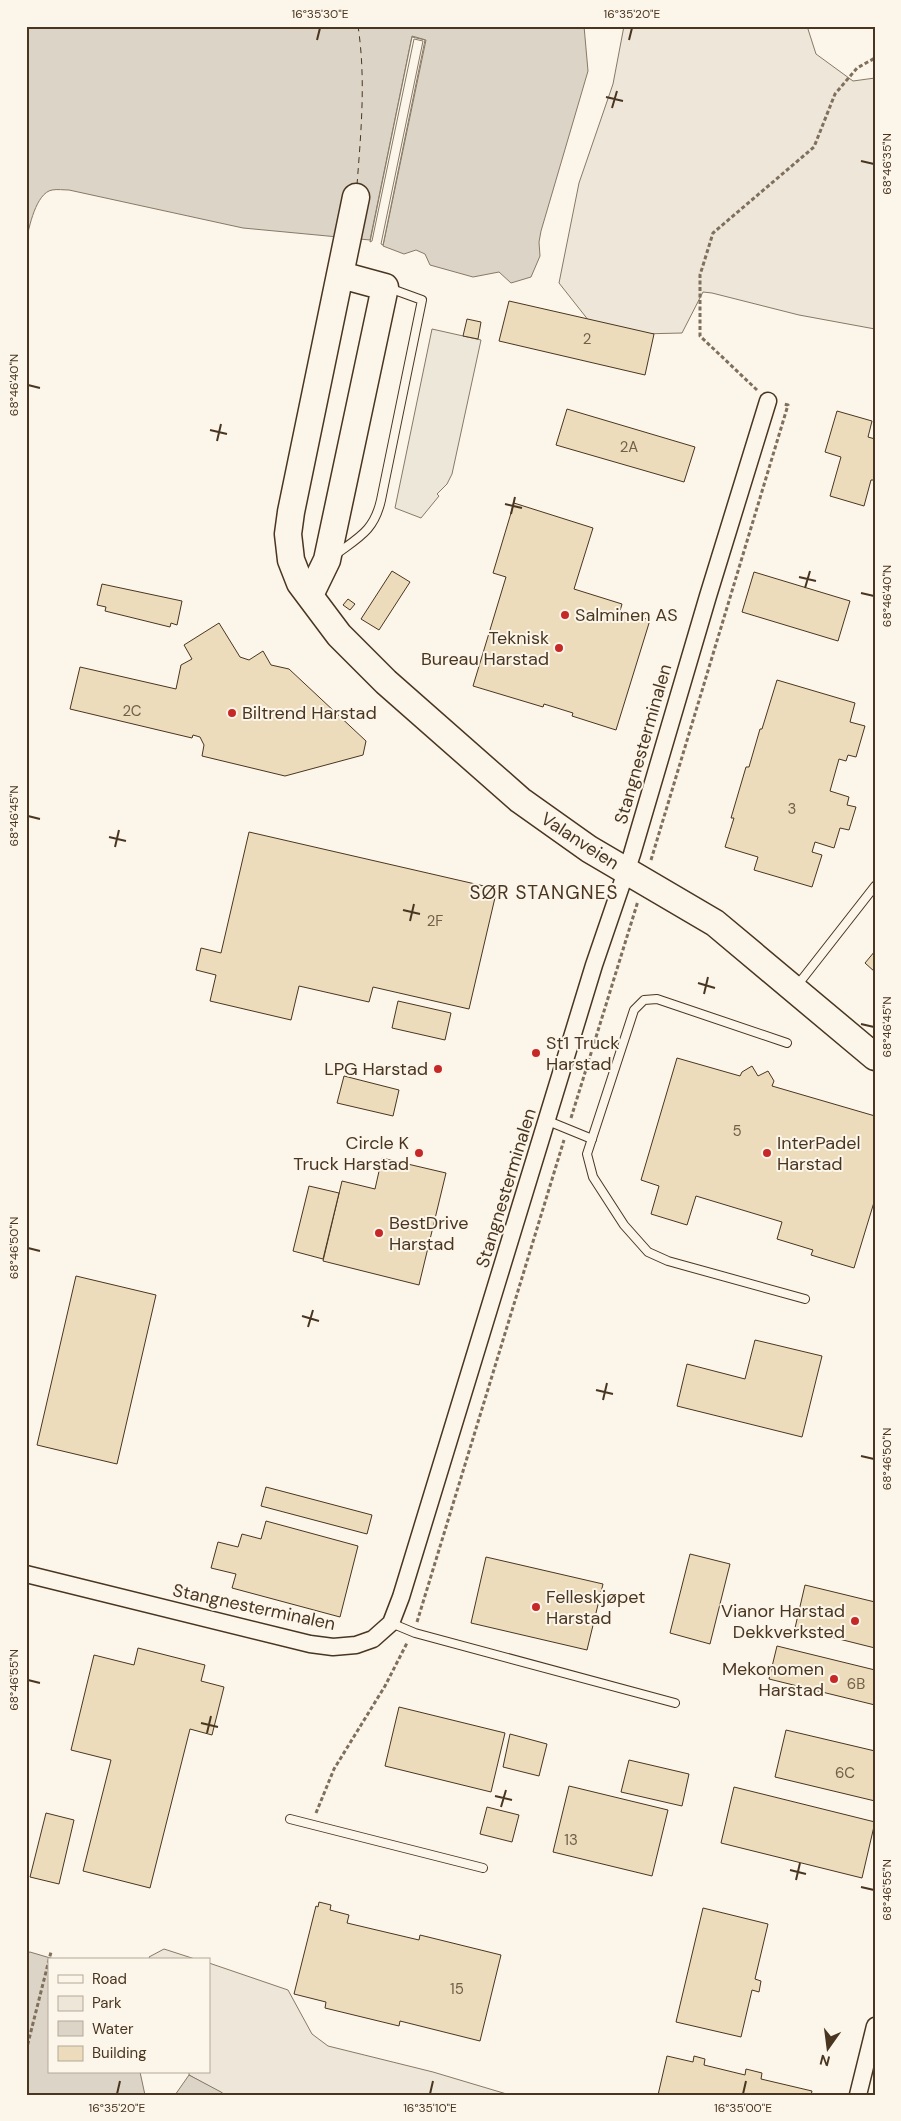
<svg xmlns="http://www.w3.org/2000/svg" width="901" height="2121" font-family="'DM Sans',sans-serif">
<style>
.green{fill:#ede6d9;stroke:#887966}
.parking{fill:#ede7d9;stroke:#887966}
.water{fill:#dcd4c6;stroke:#887966}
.pier{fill:#fbf6e9;stroke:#887966}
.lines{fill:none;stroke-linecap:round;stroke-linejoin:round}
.ferry{stroke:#4a3520;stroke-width:1;stroke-dasharray:6 5;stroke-linecap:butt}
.building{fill:#ecdcbc;stroke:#4a3520}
.lane-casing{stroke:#4a3520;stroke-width:10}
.street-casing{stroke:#4a3520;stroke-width:19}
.primary-casing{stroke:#4a3520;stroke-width:29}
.path{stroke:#7f6f5c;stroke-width:3;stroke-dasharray:4 2.5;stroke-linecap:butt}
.lane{stroke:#fbf6e9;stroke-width:8}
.street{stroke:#fbf6e9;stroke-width:16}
.primary{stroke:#fbf6e9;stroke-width:26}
.ticks{fill:none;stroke:#4a3520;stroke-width:2}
.poi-dot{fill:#c62828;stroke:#fbf6e9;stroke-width:2}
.labels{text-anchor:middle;stroke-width:4;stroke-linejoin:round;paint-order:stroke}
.number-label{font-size:15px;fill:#725f47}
.poi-label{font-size:18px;fill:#4a3520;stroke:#fbf6e9;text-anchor:start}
.street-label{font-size:18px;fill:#4a3520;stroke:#fbf6e9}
.neighbourhood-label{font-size:19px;letter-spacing:1px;fill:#4a3520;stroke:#fbf6e9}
.neatline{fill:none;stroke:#4a3520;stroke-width:2}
.ticks-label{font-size:12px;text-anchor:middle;fill:#4a3520}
</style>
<rect width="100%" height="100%" fill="#fbf6e9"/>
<g class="green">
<polygon points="624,26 807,26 816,54 853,81 875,78 875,329 799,315 712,293 703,292 682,333 640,334 589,321 559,283 579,183 613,84"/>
<polygon points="164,1949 198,1960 151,1960 149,1957"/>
<polygon points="209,1963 288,1990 312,2034 328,2046 433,2072 510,2095 225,2095 189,2075 189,2072 209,2072"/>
</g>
<polygon class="parking" points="432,329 481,340 452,474 447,484 437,494 439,496 421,518 395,508"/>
<g class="water">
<path d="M26 26H584L588 71 541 231 539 242 540 256 531 277 511 283 499 272 473 277 430 265 425 254 416 250 404 254 383 246 426 40 412 36 370 240 243 228 69 190C64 190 57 189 52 190 36 193 29 227 26 242Z"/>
<polygon points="30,1952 57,1960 49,1960 49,2072 140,2072 145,2095 26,2095 26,1953"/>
<polygon points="189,2075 221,2092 225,2095 175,2095"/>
</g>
<polygon class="pier" points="412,37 425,40 383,245 381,244 423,41 414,39 372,241 370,242"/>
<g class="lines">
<path class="ferry" d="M357 185C361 132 366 79 358 26"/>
</g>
<g class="building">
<polygon points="509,301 654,334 645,375 499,341"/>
<polygon points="467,319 481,322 478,339 463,336"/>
<polygon points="567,409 695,447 684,482 556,445"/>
<polygon points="837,411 872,421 868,437 875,439 875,480 871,480 864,506 830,496 841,457 825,452"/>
<polygon points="514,503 593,528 574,589 622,604 620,611 650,620 616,730 572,716 573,713 544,704 543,707 473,686 506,577 493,573"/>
<polygon points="392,571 410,582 379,630 361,619"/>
<polygon points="754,572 850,601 838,641 742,612"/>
<polygon points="102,584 182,601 177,625 171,623 170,627 105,611 106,607 97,605"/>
<polygon points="348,599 355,604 350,610 343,605"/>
<polygon points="219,623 240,657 249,660 263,651 271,665 289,669 366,741 363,755 285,776 202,756 204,745 200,737 193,735 192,738 70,709 80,667 176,689 181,665 192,659 184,645"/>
<polygon points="777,680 855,703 850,722 865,726 856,757 848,755 846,761 839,759 830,791 849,797 847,805 856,807 849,830 840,828 834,848 815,842 812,852 822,855 812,887 754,870 758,857 725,847 734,818 731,818 746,767 749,767 760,729 762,729"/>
<polygon points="249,832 497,889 469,1009 373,987 369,1002 299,986 291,1020 210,1001 216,975 196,970 201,948 221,953"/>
<polygon points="875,951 875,972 865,963"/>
<polygon points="398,1001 451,1013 445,1040 392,1028"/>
<polygon points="677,1058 740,1076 742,1072 752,1066 758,1076 768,1071 774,1081 772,1086 875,1116 875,1199 854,1268 811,1255 813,1250 777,1239 782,1222 696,1196 687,1225 651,1214 659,1186 641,1180"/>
<polygon points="344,1076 399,1090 393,1116 337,1103"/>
<polygon points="382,1158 446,1173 419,1285 323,1261 342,1181 375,1189"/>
<polygon points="309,1186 339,1193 323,1259 293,1251"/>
<polygon points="76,1276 156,1295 117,1464 37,1445"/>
<polygon points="755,1340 822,1356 802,1437 677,1406 687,1364 745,1379"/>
<polygon points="266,1487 372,1515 367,1534 261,1506"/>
<polygon points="266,1521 358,1546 340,1617 232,1588 236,1574 211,1568 218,1542 238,1547 242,1534 261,1539"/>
<polygon points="690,1554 730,1564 710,1644 670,1633"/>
<polygon points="486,1557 603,1584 587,1650 471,1623"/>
<polygon points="805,1585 875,1602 875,1648 795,1628"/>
<polygon points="777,1646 875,1670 875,1705 769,1679"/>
<polygon points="138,1648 205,1665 201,1681 224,1687 212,1735 190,1729 150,1888 83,1871 111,1760 71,1750 94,1655 134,1665"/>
<polygon points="399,1707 505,1733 491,1792 385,1766"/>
<polygon points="786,1730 875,1751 875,1801 775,1777"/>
<polygon points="510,1734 547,1744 539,1776 503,1767"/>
<polygon points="629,1760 689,1774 682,1806 621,1792"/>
<polygon points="569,1786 668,1810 652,1876 553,1852"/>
<polygon points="734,1787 875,1822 862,1878 721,1843"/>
<polygon points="487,1807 519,1815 512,1842 480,1834"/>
<polygon points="46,1813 74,1820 59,1884 30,1877"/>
<polygon points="319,1902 331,1905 330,1910 349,1915 347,1923 419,1940 420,1935 501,1955 480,2041 400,2021 399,2026 325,2008 326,2002 294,1994 316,1906 318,1907"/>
<polygon points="703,1908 768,1924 755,1979 761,1981 759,1992 752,1990 741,2037 676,2022"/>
<polygon points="667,2056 693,2062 694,2056 705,2059 704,2065 745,2075 746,2069 762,2073 761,2079 812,2091 811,2095 658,2095"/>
</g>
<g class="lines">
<g class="lane-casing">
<g id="lane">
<path d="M335 555C359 537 374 531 381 500L422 300 389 288"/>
<polyline points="796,987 875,886"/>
<polyline points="787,1043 657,999 644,1000 634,1010 587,1154 593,1177 624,1225 648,1252 668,1261 805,1299"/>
<polyline points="548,1121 592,1139"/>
<polyline points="391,1623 415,1633 675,1703"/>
<polyline points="290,1819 483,1868"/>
</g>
</g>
<g class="street-casing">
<g id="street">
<polyline points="26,1574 310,1644 333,1647 356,1645 373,1639 391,1623 401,1597 594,965 632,854 708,596 768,401"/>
<polyline points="858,2095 875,2026"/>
</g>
</g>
<g class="primary-casing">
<g id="primary">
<polyline points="356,197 291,512 288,534 291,560 300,583 339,635 386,682 520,800 589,849 715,923 875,1057"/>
<polyline points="310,595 327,560 385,287 341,275"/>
</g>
</g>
<g class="path">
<polyline points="757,390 700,336 700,275 713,233 814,147 835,94 857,68 875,58"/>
<polyline points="651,860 788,405 784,404"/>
<polyline points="571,1118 638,901"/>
<polyline points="417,1622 564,1140"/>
<polyline points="316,1813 334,1769 385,1686 407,1643"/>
<polyline points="26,2051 51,1952"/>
</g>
<use href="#lane" class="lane"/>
<use href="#street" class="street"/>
<use href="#primary" class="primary"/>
</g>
<path class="ticks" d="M317 40 320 28M629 40 632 28M606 97 623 101M612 108 617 91M861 161 874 164M28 385 40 388M210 430 227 434M217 441 221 424M505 504 522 508M511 514 515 497M799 577 816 581M805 588 810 571M861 593 874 596M28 816 40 819M109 837 126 841M115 847 119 830M403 910 420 914M410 921 414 904M698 983 715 988M704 994 708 977M861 1024 874 1027M28 1248 40 1251M302 1316 319 1321M308 1327 313 1310M596 1390 613 1394M603 1400 607 1383M861 1456 874 1459M28 1680 40 1683M201 1723 218 1727M207 1733 211 1716M495 1796 512 1800M501 1807 506 1790M790 1870 806 1874M796 1880 800 1863M861 1887 874 1890M117 2094 120 2081M430 2094 433 2081M743 2094 746 2081"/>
<g class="poi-dot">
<circle cx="565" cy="615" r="5"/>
<circle cx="559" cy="648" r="5"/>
<circle cx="232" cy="713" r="5"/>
<circle cx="536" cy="1053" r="5"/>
<circle cx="438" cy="1069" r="5"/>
<circle cx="419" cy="1153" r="5"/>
<circle cx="767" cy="1153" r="5"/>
<circle cx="379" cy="1233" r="5"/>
<circle cx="536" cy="1607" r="5"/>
<circle cx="855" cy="1621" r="5"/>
<circle cx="834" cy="1679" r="5"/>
</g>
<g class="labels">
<g class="number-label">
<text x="587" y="344">2</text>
<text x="629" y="452">2A</text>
<text x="132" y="716">2C</text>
<text x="792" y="814">3</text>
<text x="435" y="926">2F</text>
<text x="737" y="1136">5</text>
<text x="856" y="1689">6B</text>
<text x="845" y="1778">6C</text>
<text x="571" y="1845">13</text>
<text x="457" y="1994">15</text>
</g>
<g class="poi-label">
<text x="575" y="621">Salminen AS</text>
<text x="549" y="644" text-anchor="end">Teknisk<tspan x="549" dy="21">Bureau Harstad</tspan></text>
<text x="242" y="719">Biltrend Harstad</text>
<text x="546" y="1049">St1 Truck<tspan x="546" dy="21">Harstad</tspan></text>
<text x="428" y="1075" text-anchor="end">LPG Harstad</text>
<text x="409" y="1149" text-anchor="end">Circle K<tspan x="409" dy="21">Truck Harstad</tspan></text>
<text x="777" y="1149">InterPadel<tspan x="777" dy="21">Harstad</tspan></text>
<text x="389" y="1229">BestDrive<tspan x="389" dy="21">Harstad</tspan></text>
<text x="546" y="1603">Felleskjøpet<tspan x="546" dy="21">Harstad</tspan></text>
<text x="845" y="1617" text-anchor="end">Vianor Harstad<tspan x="845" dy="21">Dekkverksted</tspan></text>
<text x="824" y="1675" text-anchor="end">Mekonomen<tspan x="824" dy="21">Harstad</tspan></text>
</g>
<g class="street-label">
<text transform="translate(643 744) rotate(-74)" y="6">Stangnesterminalen</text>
<text transform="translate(580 841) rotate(33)" y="6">Valanveien</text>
<text transform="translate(506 1188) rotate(-73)" y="6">Stangnesterminalen</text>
<text transform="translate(254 1607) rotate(12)" y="6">Stangnesterminalen</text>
</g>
<g class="neighbourhood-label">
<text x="544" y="899">SØR STANGNES</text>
</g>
</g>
<rect width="901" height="2121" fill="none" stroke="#fbf6e9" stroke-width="55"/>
<rect x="48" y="1958" width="162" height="115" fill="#fbf6e9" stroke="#b4a999"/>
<rect x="58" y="1975" width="25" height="8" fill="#fbf6e9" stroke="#b4a999"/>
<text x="92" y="1984" font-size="15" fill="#4a3520">Road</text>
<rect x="58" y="1996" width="25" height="15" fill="#ede6d9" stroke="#b4a999"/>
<text x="92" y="2008" font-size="15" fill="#4a3520">Park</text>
<rect x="58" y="2021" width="25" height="15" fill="#dcd4c6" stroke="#b4a999"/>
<text x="92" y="2034" font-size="15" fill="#4a3520">Water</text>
<rect x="58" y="2046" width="25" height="15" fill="#ecdcbc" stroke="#b4a999"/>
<text x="92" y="2058" font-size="15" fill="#4a3520">Building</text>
<g transform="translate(828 2048) rotate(194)" stroke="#fbf6e9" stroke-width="4" paint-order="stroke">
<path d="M0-4L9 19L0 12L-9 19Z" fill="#4a3520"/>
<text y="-8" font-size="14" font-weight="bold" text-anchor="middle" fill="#4a3520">N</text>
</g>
<rect x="28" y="28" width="846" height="2066" class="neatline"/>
<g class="ticks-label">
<text x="320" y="18">16°35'30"E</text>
<text x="632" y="18">16°35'20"E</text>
<text transform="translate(887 164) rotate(-90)" y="4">68°46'35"N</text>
<text transform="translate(14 385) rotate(-90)" y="4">68°46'40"N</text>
<text transform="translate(887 596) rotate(-90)" y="4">68°46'40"N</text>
<text transform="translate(14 816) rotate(-90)" y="4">68°46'45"N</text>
<text transform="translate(887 1027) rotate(-90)" y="4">68°46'45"N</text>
<text transform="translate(14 1248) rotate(-90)" y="4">68°46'50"N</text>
<text transform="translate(887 1459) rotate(-90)" y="4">68°46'50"N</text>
<text transform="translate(14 1680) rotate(-90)" y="4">68°46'55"N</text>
<text transform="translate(887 1890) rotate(-90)" y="4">68°46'55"N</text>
<text x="117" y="2112">16°35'20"E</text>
<text x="430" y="2112">16°35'10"E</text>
<text x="743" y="2112">16°35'00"E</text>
</g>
</svg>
